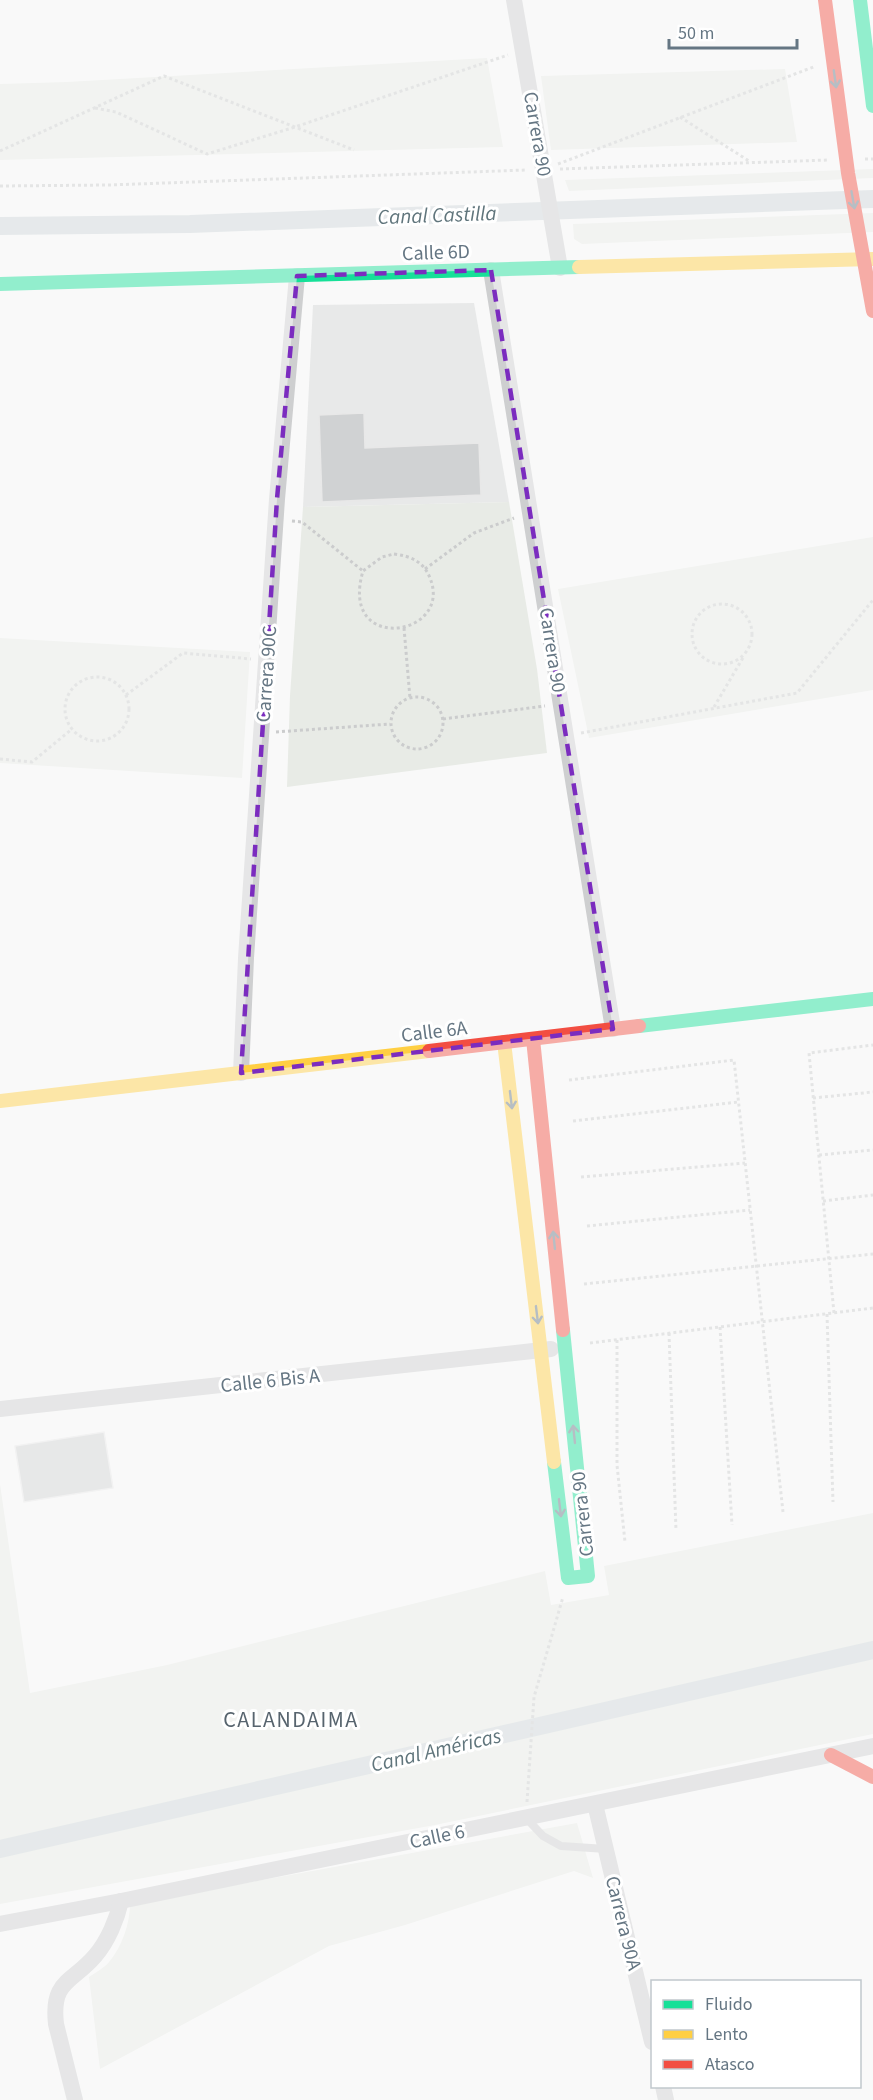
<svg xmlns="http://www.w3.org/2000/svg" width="873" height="2100" font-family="'Source Sans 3',sans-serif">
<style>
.built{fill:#e8e9e9}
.green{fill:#e8ebe6}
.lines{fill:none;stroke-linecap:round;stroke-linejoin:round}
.canal{stroke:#ced6d9;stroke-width:18}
.building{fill:#d0d2d3;stroke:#e8e8e8;stroke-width:1.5}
.path{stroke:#cbcccd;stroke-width:3;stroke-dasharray:3 3;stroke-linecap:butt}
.lane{stroke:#cecfd0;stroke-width:8}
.street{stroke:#cecfd0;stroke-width:16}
.fast{stroke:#16e098;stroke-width:14}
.slow{stroke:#ffcf43;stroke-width:14}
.jam{stroke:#f24e42;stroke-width:14}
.oneway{stroke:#657683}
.marked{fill:none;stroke:#7b2cbf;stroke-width:4.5;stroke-dasharray:12 8;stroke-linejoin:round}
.labels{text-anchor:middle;stroke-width:6;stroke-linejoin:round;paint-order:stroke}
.street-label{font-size:20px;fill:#657683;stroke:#fff}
.water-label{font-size:21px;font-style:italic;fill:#60757c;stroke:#fff}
.quarter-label{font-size:22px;letter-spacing:1.5px;fill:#57646e;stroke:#fff}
</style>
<rect width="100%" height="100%" fill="#f9f9f9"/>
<polygon class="built" points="474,303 509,502 303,507 313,305"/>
<g class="green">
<polygon points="487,58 503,147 0,160 0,84 67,82"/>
<polygon points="785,69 797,142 551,150 541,76"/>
<polygon points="873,169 873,178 569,191 565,180"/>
<polygon points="873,213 873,232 582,244 574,239 573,224"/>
<polygon points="509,502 537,669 547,753 287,787 290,696 303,507"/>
<polygon points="873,537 873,690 589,738 558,589"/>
<polygon points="0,638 250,652 242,778 0,763"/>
<polygon points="0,1484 30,1693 167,1665 545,1571 551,1605 609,1595 604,1566 873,1513 873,1734 435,1825 0,1904"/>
<path d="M577 1823 593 1878 574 1871 405 1925 329 1946 100 2069 89 1977C96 1972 104 1968 109 1962 122 1947 130 1923 130 1904Z"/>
</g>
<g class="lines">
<g class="canal">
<polyline points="0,226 190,224 873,199"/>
<polyline points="0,1849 873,1650"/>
</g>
</g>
<g class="building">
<polygon points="364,413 365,448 479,443 481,495 322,502 319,415"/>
<polygon points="104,1432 113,1488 24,1502 15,1446"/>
</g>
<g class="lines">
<g class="path">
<polyline points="95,108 116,112 207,154 295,127 508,55"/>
<polyline points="680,117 749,161"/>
<polyline points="0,151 164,76 354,150"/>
<polyline points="865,159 873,159"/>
<polyline points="558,164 816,66"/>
<polyline points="560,169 829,160"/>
<polyline points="0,186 109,185 526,170"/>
<polyline points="292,521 302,522 363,571"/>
<path d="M394 554C411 556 424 562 430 578 454 637 338 655 363 571L382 557Z"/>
<polyline points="425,569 474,533 514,518"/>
<circle cx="722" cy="634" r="30"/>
<polyline points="404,628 410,698"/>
<circle cx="97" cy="709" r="32"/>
<polyline points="126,695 183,653 251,659"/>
<circle cx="417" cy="723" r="26"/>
<polyline points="714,707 744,656"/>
<polyline points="443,719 545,706"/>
<polyline points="276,732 390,724"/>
<polyline points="581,733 797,693 873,600"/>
<polyline points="0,759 32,762 72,729"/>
<polyline points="569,1080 734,1060 783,1512"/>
<polyline points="813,1098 873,1092"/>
<polyline points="573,1121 738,1102"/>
<polyline points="819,1155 873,1150"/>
<polyline points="581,1177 745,1163"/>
<polyline points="823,1201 873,1195"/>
<polyline points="587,1226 750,1210"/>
<polyline points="584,1284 873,1254"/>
<polyline points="834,1313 809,1053 873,1045"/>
<polyline points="827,1314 833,1502"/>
<polyline points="720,1327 732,1525"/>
<polyline points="669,1333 676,1530"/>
<polyline points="617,1340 617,1465 625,1542"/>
<polyline points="590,1343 873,1308"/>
<polyline points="527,1802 534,1697 563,1597"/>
</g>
<polyline class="lane" points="526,1818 543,1836 561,1846 606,1849"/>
<g class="street">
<polyline points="514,0 560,268"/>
<polyline points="491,270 613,1029"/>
<polyline points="241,1073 246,958 277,499 297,276"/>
<polyline points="0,1409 551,1349"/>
<polyline points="595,1804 652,2042"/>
<polyline points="0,1924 121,1901 873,1746"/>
<polyline points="663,2086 666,2100"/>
<path d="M75 2100 56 2024C51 1980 72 1983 95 1956 108 1941 117 1919 121 1901"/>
</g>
<g class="fast">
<polyline points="860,0 873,106"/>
<polyline points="0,284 579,267"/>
<polyline points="639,1026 873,999"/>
<polyline points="554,1462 568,1578 588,1576 563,1330"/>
</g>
<g class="slow">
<polyline points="579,267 873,259"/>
<polyline points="504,1042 554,1462"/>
<polyline points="0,1101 429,1051"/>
</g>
<g class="jam">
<polyline points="825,0 848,173 873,311"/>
<polyline points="533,1039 563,1330"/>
<polyline points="429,1051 639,1026"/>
<polyline points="831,1755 873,1777"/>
</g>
</g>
<defs><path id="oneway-shaft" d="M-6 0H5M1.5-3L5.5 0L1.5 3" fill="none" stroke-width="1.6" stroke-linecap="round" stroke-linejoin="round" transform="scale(1.5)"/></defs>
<g class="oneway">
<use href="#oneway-shaft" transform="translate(835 79) rotate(82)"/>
<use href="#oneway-shaft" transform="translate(853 200) rotate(80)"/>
<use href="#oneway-shaft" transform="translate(511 1100) rotate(83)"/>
<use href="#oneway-shaft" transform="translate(554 1240) rotate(-96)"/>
<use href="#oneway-shaft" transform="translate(537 1315) rotate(83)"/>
<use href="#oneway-shaft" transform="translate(574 1434) rotate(-96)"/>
<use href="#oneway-shaft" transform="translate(560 1508) rotate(83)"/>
</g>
<path d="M0 0H873V2100H0ZM491 270 613 1029 241 1073 277 499 297 276Z" fill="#f9f9f9" fill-opacity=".55" fill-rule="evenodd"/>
<path class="marked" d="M491 270 613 1029 241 1073 277 499 297 276Z"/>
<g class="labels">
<g class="street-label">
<text transform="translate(538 134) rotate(80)" y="7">Carrera 90</text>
<text transform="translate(436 252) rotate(-2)" y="7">Calle 6D</text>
<text transform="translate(553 650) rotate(81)" y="7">Carrera 90</text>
<text transform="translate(266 674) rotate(-86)" y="7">Carrera 90C</text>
<text transform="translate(434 1031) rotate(-7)" y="7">Calle 6A</text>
<text transform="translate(270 1380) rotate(-6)" y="7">Calle 6 Bis A</text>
<text transform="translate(582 1514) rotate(-96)" y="7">Carrera 90</text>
<text transform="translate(437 1836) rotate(-12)" y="7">Calle 6</text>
<text transform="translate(624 1923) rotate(76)" y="7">Carrera 90A</text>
</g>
<g class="water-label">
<text transform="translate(437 215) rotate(-2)" y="7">Canal Castilla</text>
<text transform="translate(436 1750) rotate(-13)" y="7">Canal Américas</text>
</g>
<g class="quarter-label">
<text x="291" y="1727">CALANDAIMA</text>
</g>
</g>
<rect x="651" y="1980" width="210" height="108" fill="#ffffff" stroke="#c1c8cd" stroke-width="1.5"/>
<rect x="663" y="2000" width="30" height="9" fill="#16e098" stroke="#c1c8cd" stroke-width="1.5"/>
<text x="705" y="2010" font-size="18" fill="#657683">Fluido</text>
<rect x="663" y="2030" width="30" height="9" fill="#ffcf43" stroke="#c1c8cd" stroke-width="1.5"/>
<text x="705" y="2040" font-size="18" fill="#657683">Lento</text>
<rect x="663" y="2060" width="30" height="9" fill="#f24e42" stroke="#c1c8cd" stroke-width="1.5"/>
<text x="705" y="2070" font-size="18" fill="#657683">Atasco</text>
<path d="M669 39v9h128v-9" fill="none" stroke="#657683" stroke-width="3"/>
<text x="678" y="39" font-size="18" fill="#657683" stroke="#ffffff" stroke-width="4.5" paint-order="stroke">50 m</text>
</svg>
